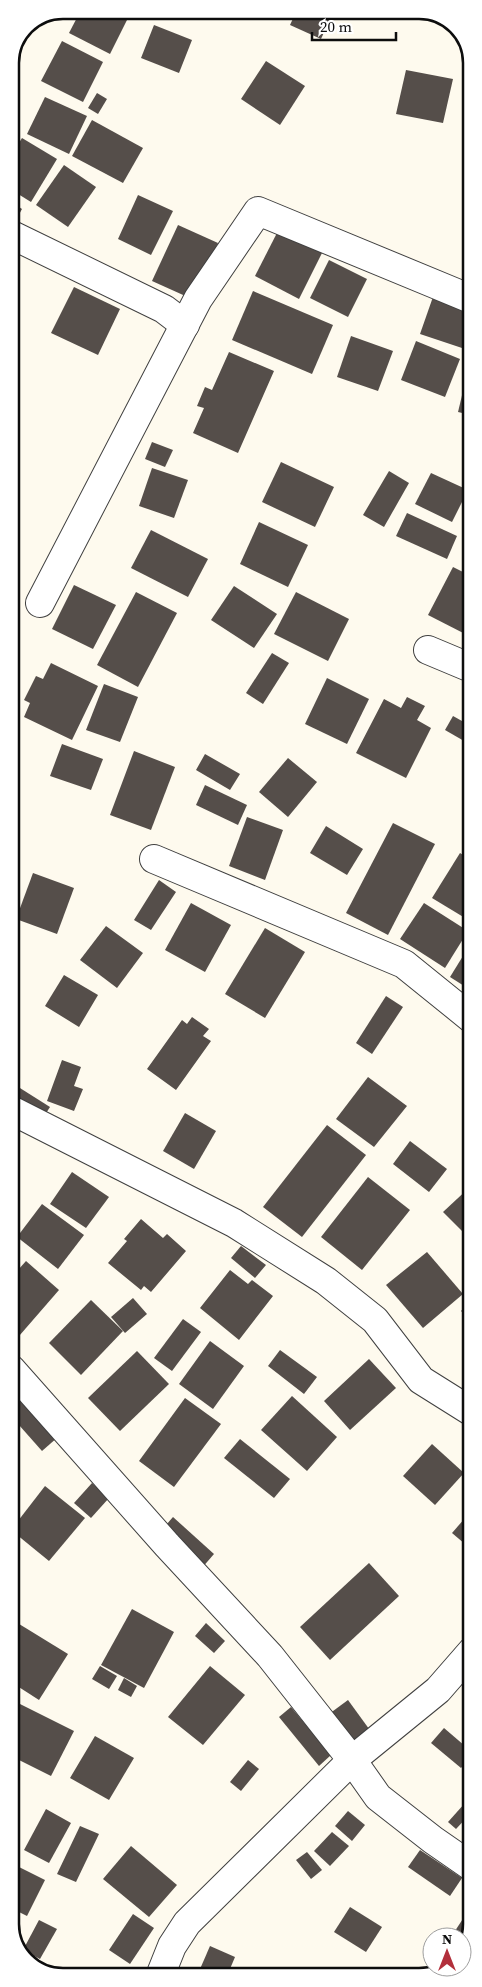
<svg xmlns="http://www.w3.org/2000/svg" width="482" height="1987" font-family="'Source Serif 4',serif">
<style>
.building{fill:#554e4a}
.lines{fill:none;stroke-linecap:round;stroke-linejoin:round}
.minor-casing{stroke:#404040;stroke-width:30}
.minor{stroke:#fff;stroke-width:28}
.rim{fill:none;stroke:#0d0d0d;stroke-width:2.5}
</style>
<rect width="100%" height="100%" fill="#fefaee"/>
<g class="building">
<polygon points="81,10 132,10 110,54 69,33"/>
<polygon points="297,10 334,10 321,39 290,25"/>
<polygon points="154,25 192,40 179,73 141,58"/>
<polygon points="62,41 103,62 83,102 41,81"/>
<polygon points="266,61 305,86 280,125 241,99"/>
<polygon points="406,70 453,79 443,123 396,114"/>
<polygon points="97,93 107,99 98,114 88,108"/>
<polygon points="45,97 87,116 69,154 27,134"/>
<polygon points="92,120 143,148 123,183 72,156"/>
<polygon points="22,138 57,159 31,202 10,189 10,157"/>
<polygon points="64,165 96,187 68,227 36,205"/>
<polygon points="138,195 173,211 151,255 118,239"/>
<polygon points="10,201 22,209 15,222 10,219"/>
<polygon points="178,225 218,243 192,299 152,281"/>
<polygon points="280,227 324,249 299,299 255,276"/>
<polygon points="329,260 367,279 348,317 310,298"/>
<polygon points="74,287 120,309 98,355 51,333"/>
<polygon points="253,291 333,325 312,374 232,340"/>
<polygon points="434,294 471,307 471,330 465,349 420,334"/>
<polygon points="351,336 393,351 378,391 337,377"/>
<polygon points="416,341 460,359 445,397 401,380"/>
<polygon points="229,352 274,371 238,453 193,433 204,408 197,406 205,387 212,390"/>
<polygon points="470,362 471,363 471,415 458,412"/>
<polygon points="152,442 173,450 165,467 145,459"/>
<polygon points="281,462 334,487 315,527 262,502"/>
<polygon points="152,468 188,480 174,518 139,506"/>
<polygon points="389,471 409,483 384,527 363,515"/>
<polygon points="431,473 468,490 452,522 415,504"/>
<polygon points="407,513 457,536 447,559 396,536"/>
<polygon points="259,522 308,545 288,587 240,564"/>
<polygon points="151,530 208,559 188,597 131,568"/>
<polygon points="453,567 471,576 471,637 428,615"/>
<polygon points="74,585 116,605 93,649 52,629"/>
<polygon points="234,586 277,614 254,648 211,620"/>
<polygon points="136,592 177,613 138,687 97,665"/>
<polygon points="296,592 349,619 328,661 274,634"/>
<polygon points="272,653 289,663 263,704 246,693"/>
<polygon points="51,663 98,686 72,740 24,717 30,703 24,700 36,676 43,679"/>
<polygon points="327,678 369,699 347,744 305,724"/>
<polygon points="104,684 138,697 120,742 86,730"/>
<polygon points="407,697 425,706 417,720 431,728 406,778 356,753 384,699 401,708"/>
<polygon points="453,716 471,726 471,745 445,730"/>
<polygon points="62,744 103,759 91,790 50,776"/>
<polygon points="134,751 175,767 151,830 110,815"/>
<polygon points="205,754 240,774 230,790 196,770"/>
<polygon points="288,758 317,782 288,817 259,792"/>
<polygon points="205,785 247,805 238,825 196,805"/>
<polygon points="247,817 283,830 265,880 229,866"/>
<polygon points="393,823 435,844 388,935 346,913"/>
<polygon points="326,826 363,849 347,875 310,853"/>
<polygon points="460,853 471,860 470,921 432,898"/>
<polygon points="33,873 74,888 57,934 16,919"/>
<polygon points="159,880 176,892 151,930 134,920"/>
<polygon points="191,903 231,925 205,972 165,950"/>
<polygon points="424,903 468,931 445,968 400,939"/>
<polygon points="106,926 143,953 117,988 80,960"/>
<polygon points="265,928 305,952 265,1018 225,994"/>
<polygon points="471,943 472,991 450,977"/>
<polygon points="64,975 98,995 79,1027 45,1006"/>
<polygon points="386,996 403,1007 372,1054 356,1043"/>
<polygon points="192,1017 209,1029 203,1036 211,1041 176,1090 147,1069 182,1020 187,1024"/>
<polygon points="62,1060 81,1067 74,1086 83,1089 74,1111 47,1101"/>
<polygon points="368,1077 407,1106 374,1147 336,1119"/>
<polygon points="12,1083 50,1107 41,1121 11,1102"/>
<polygon points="185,1113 216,1131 194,1169 163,1151"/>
<polygon points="327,1125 366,1155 302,1237 263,1207"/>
<polygon points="410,1141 447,1169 429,1192 393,1164"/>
<polygon points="72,1172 109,1197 86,1228 50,1204"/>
<polygon points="368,1177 410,1210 362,1270 321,1237"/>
<polygon points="472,1185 472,1241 443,1212"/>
<polygon points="42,1204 84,1235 58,1269 17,1237"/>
<polygon points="141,1219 163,1238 167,1234 186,1251 151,1292 144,1286 141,1290 108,1263 127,1241 124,1239"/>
<polygon points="241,1246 266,1265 255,1278 231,1258"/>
<polygon points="427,1252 463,1294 423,1328 386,1285"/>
<polygon points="26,1261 59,1290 13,1343 11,1341 11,1278"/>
<polygon points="230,1270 248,1284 252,1280 273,1296 239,1340 200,1308"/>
<polygon points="133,1298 147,1314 125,1333 111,1317"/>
<polygon points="91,1300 123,1331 81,1375 49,1343"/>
<polygon points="472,1300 472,1321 461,1311"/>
<polygon points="183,1319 201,1332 172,1371 154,1358"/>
<polygon points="210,1341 244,1366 213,1409 179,1384"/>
<polygon points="280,1350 317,1377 304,1394 268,1366"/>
<polygon points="137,1351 169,1384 120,1431 88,1398"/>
<polygon points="369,1359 396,1388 350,1430 324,1401"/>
<polygon points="18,1392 58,1437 42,1451 11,1416 11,1398"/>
<polygon points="292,1396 337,1437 307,1471 261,1430"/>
<polygon points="185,1398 221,1424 174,1487 139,1461"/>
<polygon points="240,1439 290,1479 274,1498 224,1458"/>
<polygon points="432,1444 464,1473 435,1505 403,1476"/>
<polygon points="92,1483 109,1498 91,1518 74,1503"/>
<polygon points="45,1486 85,1518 49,1561 11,1530"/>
<polygon points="472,1510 472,1550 452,1533"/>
<polygon points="173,1517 214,1554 201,1569 160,1532"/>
<polygon points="369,1563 399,1596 330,1660 300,1627"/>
<polygon points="132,1609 174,1632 144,1688 101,1665"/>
<polygon points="11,1619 68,1654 39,1700 11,1682"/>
<polygon points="206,1623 225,1641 214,1653 195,1636"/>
<polygon points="100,1666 117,1676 109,1689 92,1679"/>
<polygon points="210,1666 245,1695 203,1745 168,1717"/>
<polygon points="124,1678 137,1686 131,1697 118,1690"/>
<polygon points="348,1700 372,1733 354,1747 329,1714"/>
<polygon points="16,1702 74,1731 51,1776 11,1756 11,1712"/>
<polygon points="291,1707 331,1755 319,1766 279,1717"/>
<polygon points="444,1728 472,1752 472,1756 461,1768 431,1743"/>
<polygon points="95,1736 134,1758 109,1800 70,1778"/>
<polygon points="248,1760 259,1769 241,1791 230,1782"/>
<polygon points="465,1803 472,1812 456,1829 448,1822"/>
<polygon points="46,1809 71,1823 49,1863 24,1850"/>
<polygon points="348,1811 365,1825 352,1841 335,1826"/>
<polygon points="80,1826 99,1834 76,1882 57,1874"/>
<polygon points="332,1832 349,1846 330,1866 314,1851"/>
<polygon points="131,1846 177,1885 149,1917 103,1879"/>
<polygon points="420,1850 462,1878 450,1896 408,1867"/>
<polygon points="307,1852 322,1870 311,1879 296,1860"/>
<polygon points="11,1863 45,1880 27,1916 11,1908"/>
<polygon points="472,1905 472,1924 463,1947 462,1937 451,1937"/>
<polygon points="350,1907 382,1927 366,1952 334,1932"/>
<polygon points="133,1914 154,1928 130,1964 109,1950"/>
<polygon points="39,1920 57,1929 40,1959 23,1950"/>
<polygon points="210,1946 235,1957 227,1976 197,1976"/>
<polygon points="62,1967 74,1974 72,1977 56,1976"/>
</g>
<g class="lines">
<g class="minor-casing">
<g id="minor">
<polyline points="10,234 164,309 185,325"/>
<polyline points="40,603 198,299 258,211 471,299"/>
<polyline points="428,650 471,668"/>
<polyline points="154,859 404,964 472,1019"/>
<polyline points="11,1110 234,1223 326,1281 375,1320 421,1380 472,1412"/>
<polyline points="11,1369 167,1545 270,1656 352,1760 378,1797 433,1840 472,1867"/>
<polyline points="160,1976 172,1946 187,1923 352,1760 438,1690 472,1651"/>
</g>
</g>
<use href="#minor" class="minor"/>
</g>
<path d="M0 0H482V1987H0ZM63 19H419A44 44 0 0 1 463 63V1924A44 44 0 0 1 419 1968H63A44 44 0 0 1 19 1924V63A44 44 0 0 1 63 19Z" fill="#fff" fill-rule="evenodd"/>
<path class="rim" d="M63 19H419A44 44 0 0 1 463 63V1924A44 44 0 0 1 419 1968H63A44 44 0 0 1 19 1924V63A44 44 0 0 1 63 19Z"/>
<g transform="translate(447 1952)"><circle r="24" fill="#ffffff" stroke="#9e9e9e"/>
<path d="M0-4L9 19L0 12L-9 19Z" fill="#b22f3b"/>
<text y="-8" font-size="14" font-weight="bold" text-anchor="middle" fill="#0d0d0d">N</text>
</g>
<path d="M312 32v8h84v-8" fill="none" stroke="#0d0d0d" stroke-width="2.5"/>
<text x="320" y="32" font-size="15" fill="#0d0d0d" stroke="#ffffff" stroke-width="4" paint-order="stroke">20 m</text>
</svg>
